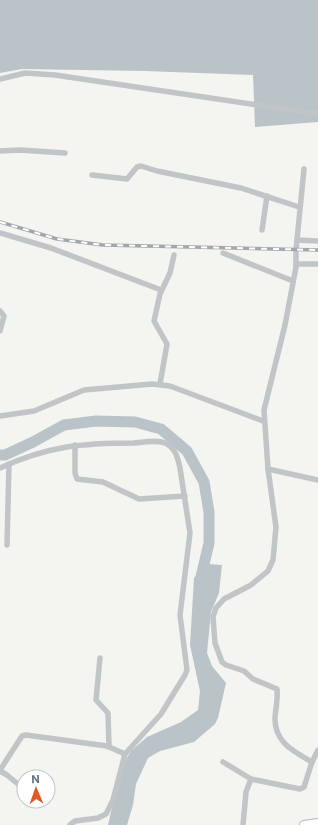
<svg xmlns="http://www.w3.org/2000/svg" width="318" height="825" font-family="Inter,sans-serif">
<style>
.water{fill:#b9c3c8}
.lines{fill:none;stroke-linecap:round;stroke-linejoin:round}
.river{stroke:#b9c3c8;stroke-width:11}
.secondary-casing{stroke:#b4b8bc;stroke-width:10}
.street{stroke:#c1c5c8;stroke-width:5.5}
.secondary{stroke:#fff;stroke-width:8}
.rail-casing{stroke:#a2a7ad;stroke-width:3.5}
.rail{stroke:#fff;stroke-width:2;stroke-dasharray:6;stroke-linecap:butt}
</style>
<rect width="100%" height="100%" fill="#f4f4f0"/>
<g class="water">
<polygon points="0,0 318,0 318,122 255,127 253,75 145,71 22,69 0,73"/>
<polygon points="209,564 222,565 219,593 211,612 207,653 212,666 226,683 218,718 215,724 194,742 160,751 148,758 136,784 133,805 127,825 108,825 121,768 131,751 147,737 181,722 198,710 200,691 190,645 194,578 203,567"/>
</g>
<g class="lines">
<polyline class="river" points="0,455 5,455 33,442 64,425 96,421 135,422 161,429 187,451 204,482 209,512 209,543 200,581"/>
<g class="secondary-casing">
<polyline id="secondary" points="304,825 318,823"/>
</g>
<g class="street">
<polyline points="0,79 25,73 55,75 318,114"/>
<polyline points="0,151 20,150 65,153"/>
<path d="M304 169 296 250V267L285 325 264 410 268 469 276 527 273 560 268 571 251 585 224 599 216 608 213 617 215 643 222 662 226 665 244 671 253 679 277 689C278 698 276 708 275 717 274 742 293 751 312 762"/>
<polyline points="92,175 127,179 137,167 141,166 157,171 241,188 299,207"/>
<polyline points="262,230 267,196"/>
<polyline points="0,233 51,248 161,290"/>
<polyline points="297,240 318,241"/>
<polyline points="223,253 293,281"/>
<polyline points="296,264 318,264"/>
<polyline points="0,311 4,316 0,331"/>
<polyline points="160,384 167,344 154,321 160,294 170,273 174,255"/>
<polyline points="0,416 34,411 84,390 152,384 170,386 263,421"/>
<polyline points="75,445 75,473 77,479 103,482 139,499 185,496"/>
<path d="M0 468C48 446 82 443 134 443 144 442 159 439 167 444 176 449 178 459 180 468L190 533 180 615 187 670 185 675 161 714 125 754 113 800 106 814 98 818 75 821 70 825"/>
<polyline points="268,469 318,480"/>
<polyline points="7,545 9,464"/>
<polyline points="100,658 96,700 108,713 109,747"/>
<polyline points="223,762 251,779 300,789 304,787 312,762 318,750"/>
<polyline points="0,770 22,736 26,735 107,746 125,754"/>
<polyline points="0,771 7,775 24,789"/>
<polyline points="37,801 38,802"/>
<polyline points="243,825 246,792 251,779"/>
</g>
<use href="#secondary" class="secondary"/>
<g class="rail-casing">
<polyline id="rail" points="0,222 57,239 103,245 318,250"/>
</g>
<use href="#rail" class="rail"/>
</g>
<g transform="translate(36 789) rotate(358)"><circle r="19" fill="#ffffff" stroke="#c1c7cd"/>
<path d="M0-3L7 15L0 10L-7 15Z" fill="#e15824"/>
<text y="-6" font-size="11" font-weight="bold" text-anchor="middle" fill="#637381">N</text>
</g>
</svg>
